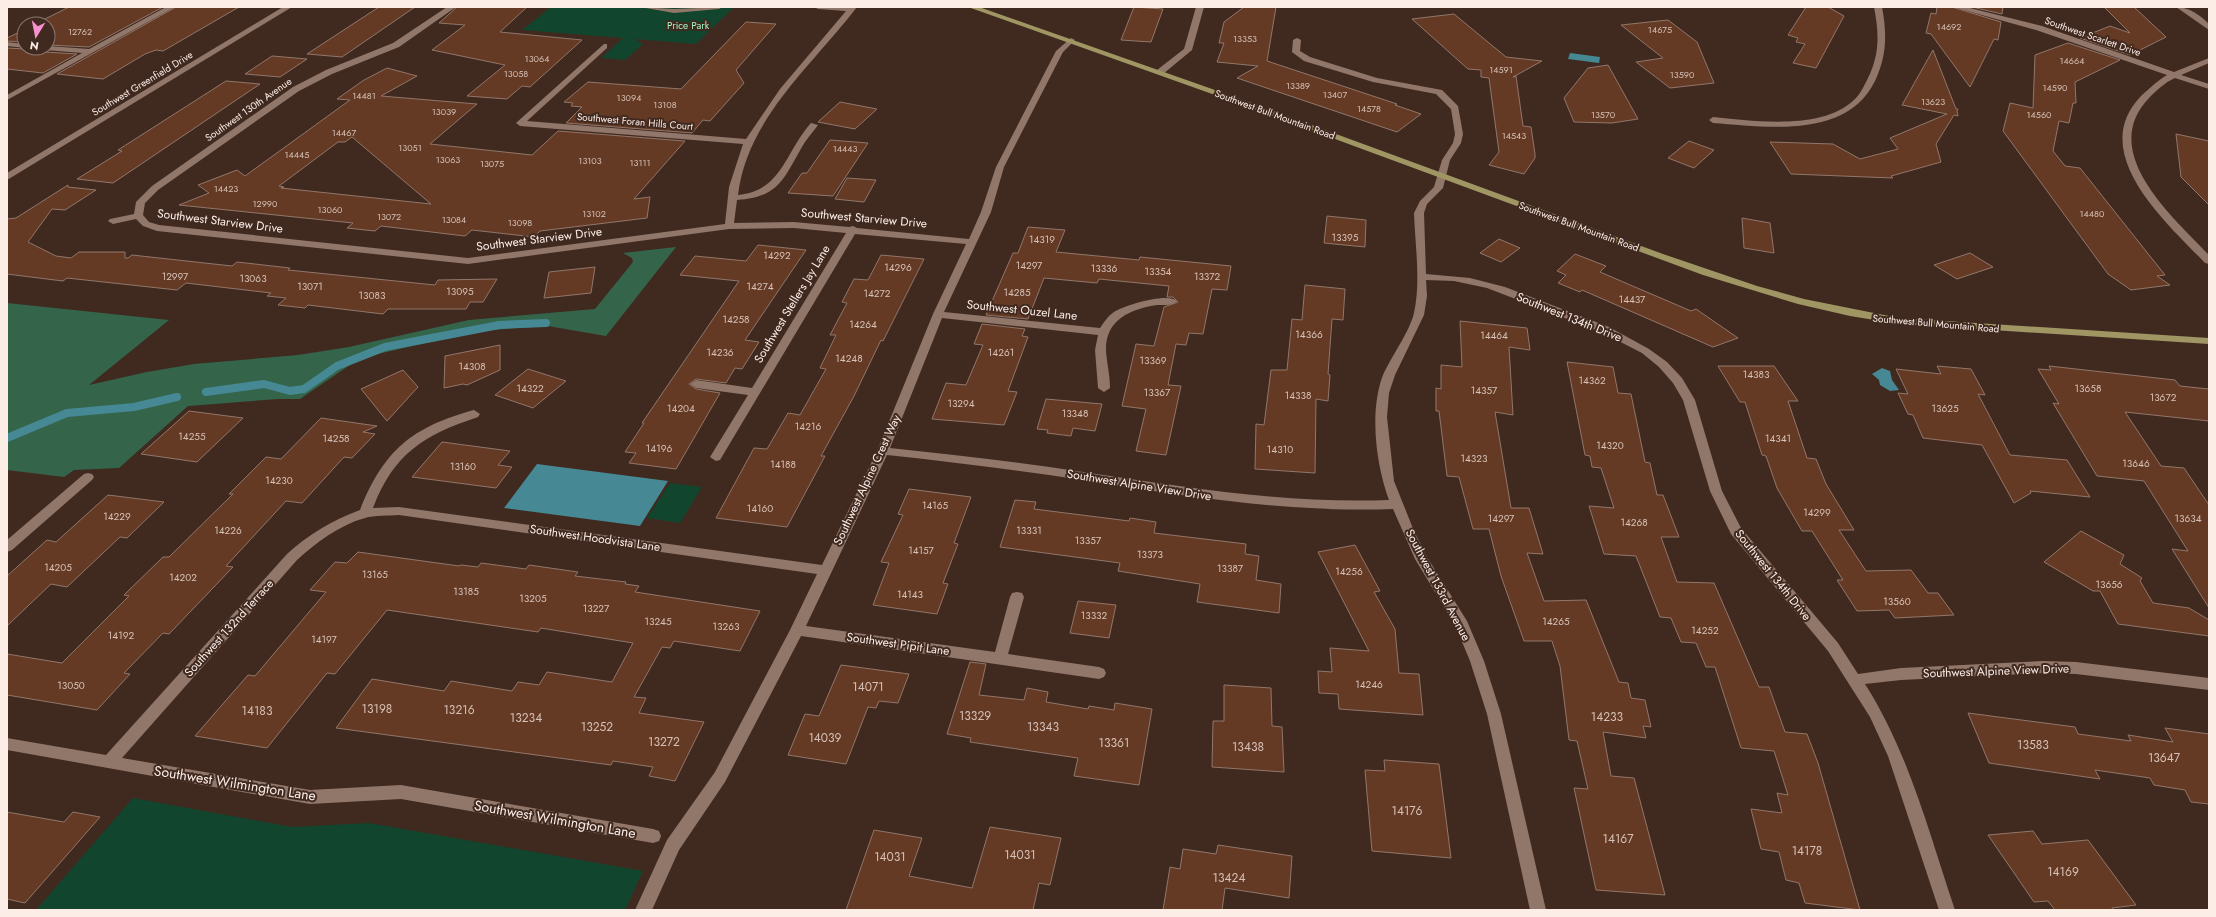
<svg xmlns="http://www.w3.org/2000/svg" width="2216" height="917" font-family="Jost,sans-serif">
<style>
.green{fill:#12452d}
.forest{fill:#34654b}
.water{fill:#468893}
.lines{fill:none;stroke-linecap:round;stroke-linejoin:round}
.stream{stroke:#468893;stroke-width:8}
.building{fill:#653a25;stroke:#91766a;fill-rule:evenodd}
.minor{fill:#91766a;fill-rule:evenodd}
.major{fill:#9f9663;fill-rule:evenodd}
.labels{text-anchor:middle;stroke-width:4;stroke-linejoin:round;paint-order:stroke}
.far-number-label{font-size:9px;fill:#d6c0b6}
.far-park-label{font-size:10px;fill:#a3f3c7;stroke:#402a20}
.far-street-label{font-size:10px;fill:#fcede7;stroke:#402a20}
.number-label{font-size:10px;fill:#d6c0b6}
.street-label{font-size:12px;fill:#fcede7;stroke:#402a20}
.near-number-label{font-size:12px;fill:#d6c0b6}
.near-street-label{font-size:14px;fill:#fcede7;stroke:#402a20}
</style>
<rect width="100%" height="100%" fill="#402a20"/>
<g class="green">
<polygon points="551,7 734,7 696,44 634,39 643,44 625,60 601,58 623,38 522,30"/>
<polygon points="670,483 702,487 680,523 647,518"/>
<polygon points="133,798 292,827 369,823 643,871 625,910 36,910"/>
</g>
<polygon class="forest" points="676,247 606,336 548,326 478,331 360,358 300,399 278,399 188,406 119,468 74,470 64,477 7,470 7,303 169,320 89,385 147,372 194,364 298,355 349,347 469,320 595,309 633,262 632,258 623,253"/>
<g class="water">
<polygon points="1570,53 1600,57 1599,63 1568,59"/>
<polygon points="1882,368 1890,371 1892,380 1899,390 1890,391 1880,385 1879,380 1872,374"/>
<polygon points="537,464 668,481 640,526 504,508"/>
</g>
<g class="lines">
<g class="stream">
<polyline points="206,392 264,384 290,391 304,389 337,366 385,347 499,325 546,323"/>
<polyline points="7,438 67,413 134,407 177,397"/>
</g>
</g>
<g class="building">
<polygon points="69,7 163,7 89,47 48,45 48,24 35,24"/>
<polygon points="176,7 239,7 163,51 156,50 145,54 103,79 57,74"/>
<polygon points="379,7 415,7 342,57 307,54"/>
<polygon points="457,7 527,7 500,32 582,40 530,87 522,86 507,99 467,96 505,65 432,50 465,25 439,23"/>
<polygon points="1134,7 1163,9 1151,42 1121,40"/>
<polygon points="1244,7 1276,7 1267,61 1397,104 1395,105 1421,114 1397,132 1237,78 1258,66 1217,62 1224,43 1219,43 1224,22"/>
<polygon points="1806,7 1828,7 1844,16 1816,68 1793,63 1805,44 1796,42 1798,38 1788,35"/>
<polygon points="1937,7 1952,7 2001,22 1998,40 1994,39 1970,87 1931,34 1926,33 1931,13 1936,14"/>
<polygon points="1972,7 2003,7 2002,14"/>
<polygon points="2104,7 2134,7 2166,37 2130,55 2080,38 2110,26 2130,33"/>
<polygon points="1454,14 1506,57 1542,61 1513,77 1516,76 1523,126 1531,127 1535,154 1535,158 1524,174 1489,165 1499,152 1489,78 1481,77 1481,70 1468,69 1412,19"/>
<polygon points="1668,20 1697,42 1714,83 1670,88 1636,62 1663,58 1621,25"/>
<polygon points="746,22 776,24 736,70 744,83 710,121 703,120 692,133 566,123 582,107 571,106 573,103 564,102 588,82 681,89"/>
<polygon points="24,30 24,42 7,41 7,38"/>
<polygon points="2068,43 2120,60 2075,82 2076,103 2073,103 2069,123 2059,121 2053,151 2065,166 2080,168 2165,275 2157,276 2170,285 2131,290 2108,274 2003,131 2010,103 2033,108 2035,55"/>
<polygon points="7,48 25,49 43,48 45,52 77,54 43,73 7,69"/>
<polygon points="1933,50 1956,109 1958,109 1957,111 1958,116 1954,115 1936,144 1941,162 1891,176 1893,178 1791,174 1770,142 1833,144 1860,159 1898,149 1890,138 1947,114 1902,105"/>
<polygon points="272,56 307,59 280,77 245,74"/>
<polygon points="1608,65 1638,119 1612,123 1574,122 1564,98 1588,68"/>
<path d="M387 68 417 76 381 96 477 104 430 144 532 155 558 131 685 141 634 199 650 197 647 218 540 231 534 237 472 230 465 236 381 226 375 231 347 228 353 223 179 205 209 193 198 185 237 170 245 176 350 100 337 99 364 80ZM352 137 431 204 281 188 284 187 279 186 338 142H345Z"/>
<polygon points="226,81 260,84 113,183 77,179 122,151 118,150"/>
<polygon points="840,102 877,109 855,129 818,122"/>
<polygon points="2176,134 2209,141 2209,205 2181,177"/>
<polygon points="830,140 868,143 833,196 788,193 802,173 807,173"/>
<polygon points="1689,141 1714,150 1694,168 1668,158"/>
<polygon points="847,178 876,180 864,202 835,199"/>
<polygon points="68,185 68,187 96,190 65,210 52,209 28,242 56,256 71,258 79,252 125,252 125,258 128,258 132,255 232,266 237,262 290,268 288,270 435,285 438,280 497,279 483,302 470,302 466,309 388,309 383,314 308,305 305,308 278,305 286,298 267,296 271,293 186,283 177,290 67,278 63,281 7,274 7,219 16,218"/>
<polygon points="1327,216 1366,220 1365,247 1324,243"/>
<polygon points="1742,218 1770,223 1774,253 1744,248"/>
<polygon points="1028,227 1065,230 1056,252 1139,260 1140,257 1231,266 1227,290 1212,289 1203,334 1189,333 1186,345 1176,344 1168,385 1181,386 1166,455 1136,451 1146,409 1122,406 1136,344 1154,346 1164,307 1178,302 1173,297 1167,297 1169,286 1099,279 1097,283 1044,278 1028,319 986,315 1013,253 1018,253"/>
<polygon points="1499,239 1520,248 1501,262 1480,253"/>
<polygon points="758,245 806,250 745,340 759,342 742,369 735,368 726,383 696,379 689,384 696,389 720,393 676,469 629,463 636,453 625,452 644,423 642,423 739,281 680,275 695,256 746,261"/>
<polygon points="1970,253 1993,267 1957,279 1934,265"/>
<polygon points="1575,254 1606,266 1600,272 1691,311 1696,309 1738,338 1713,347 1582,290 1580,292 1558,283 1566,275 1557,271"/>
<polygon points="881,255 924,259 883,341 881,340 854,396 821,456 825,456 787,527 716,518 754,448 767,449 788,413 800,415 826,369 820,368 836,335 830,335 847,303 842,302 854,279 868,280"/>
<polygon points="595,267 591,293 544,298 549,272"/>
<polygon points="1305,285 1345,289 1343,320 1332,319 1328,374 1330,375 1328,401 1316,399 1315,473 1255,469 1256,424 1264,425 1271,370 1287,370 1292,319 1302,320"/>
<polygon points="1460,321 1527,328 1530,350 1509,347 1513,415 1495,412 1511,508 1529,508 1543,554 1527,553 1544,601 1586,600 1619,682 1628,683 1631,698 1645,700 1651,727 1643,726 1646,738 1603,732 1611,776 1634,778 1665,895 1596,890 1574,788 1588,789 1577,741 1569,740 1560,666 1552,641 1524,641 1501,576 1489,529 1473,529 1459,477 1447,476 1439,411 1436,411 1436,388 1441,389 1441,365 1462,367"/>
<polygon points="982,324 1025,329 1022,336 1028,337 1008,391 1017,392 1004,425 932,419 946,383 966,385 983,345 974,344"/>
<polygon points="500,345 500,370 467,385 463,384 444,388 445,356"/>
<polygon points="1567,362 1613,367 1618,393 1631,394 1645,462 1650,463 1657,495 1663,495 1679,537 1661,537 1677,582 1714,583 1759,687 1769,687 1785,732 1807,734 1818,763 1860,910 1805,903 1799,883 1786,880 1779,852 1761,849 1751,809 1782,813 1777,793 1788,795 1774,751 1741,748 1715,667 1706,667 1696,643 1681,642 1671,618 1660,617 1636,556 1604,554 1589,506 1614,508 1601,468 1592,467 1590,456 1585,455"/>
<polygon points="1718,366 1774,366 1798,401 1788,401 1807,458 1816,459 1826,484 1854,530 1839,530 1866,571 1911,570 1928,593 1938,593 1954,615 1895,618 1889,610 1857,611 1837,580 1843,580 1812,531 1802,531 1777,488 1766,456 1762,455 1745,402 1740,402"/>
<polygon points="1937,366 1971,369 1985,395 1978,394 2010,455 2067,460 2090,497 2030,491 2031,493 2014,503 1982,445 1923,438 1913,415 1908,414 1898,393 1908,394 1896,369 1941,374"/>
<polygon points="2049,366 2175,380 2180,386 2209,389 2209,421 2125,412 2161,466 2184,468 2209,505 2209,608 2172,549 2188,551 2144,481 2097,476 2053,403 2059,404 2038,369 2051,370"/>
<polygon points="528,369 566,381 533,408 495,395"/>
<polygon points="403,370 418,387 387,421 361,389"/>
<polygon points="1046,399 1102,404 1095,431 1073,428 1071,436 1047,433 1048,430 1037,429"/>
<polygon points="189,411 243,418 197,462 141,454"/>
<polygon points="321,418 377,426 363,432 375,434 352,458 344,457 302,503 286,501 226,566 233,567 169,634 163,633 124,673 130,674 97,710 7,695 7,654 62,663 129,596 124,595 163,557 169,557 233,494 229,494 266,457 281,459"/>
<polygon points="442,442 510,451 498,465 512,467 496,488 412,477"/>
<polygon points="909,489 971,497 954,543 958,544 943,583 948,584 937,614 873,605 889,563 881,562 903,515 898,514"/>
<polygon points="108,495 164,502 127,538 120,537 67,587 51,584 7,626 7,576 47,540 56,542"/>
<polygon points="1015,500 1036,502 1034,509 1129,521 1130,518 1156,522 1154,533 1246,544 1245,554 1259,556 1256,580 1281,584 1279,613 1197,602 1200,584 1118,571 1120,563 1000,547"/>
<polygon points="2081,531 2124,555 2120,564 2142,578 2140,581 2153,603 2189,608 2209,620 2209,636 2118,624 2100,591 2093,591 2044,562"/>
<polygon points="1355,545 1380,591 1374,592 1395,629 1399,673 1419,674 1423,715 1339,709 1338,694 1319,693 1318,671 1332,672 1330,648 1369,651 1318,552"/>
<polygon points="358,552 459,566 461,565 478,567 481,563 526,569 529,565 578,572 575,576 626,582 625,584 639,586 635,592 760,611 740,651 674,641 670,648 662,647 634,697 646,698 639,713 704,722 675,781 649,776 653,767 613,761 611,765 336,728 372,679 444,691 451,681 512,691 518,682 539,685 547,672 612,682 633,643 541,628 538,632 387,610 335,674 327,673 267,748 195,736 248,675 255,676 326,592 310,590 335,562 347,563"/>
<polygon points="1078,601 1116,605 1109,638 1070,633"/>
<polygon points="970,662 986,664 979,695 1024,700 1027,688 1048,692 1046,702 1088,709 1089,706 1114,710 1115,703 1152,709 1139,785 1074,776 1078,758 970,742 971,738 947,734"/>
<polygon points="841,665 909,674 898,703 879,701 876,708 868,707 846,764 788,755 805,714 819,716"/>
<polygon points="1224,685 1271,688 1272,726 1282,727 1284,772 1212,767 1213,721 1224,721"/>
<polygon points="1968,713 2075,727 2078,734 2131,741 2128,735 2173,742 2165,728 2209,734 2209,804 2191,802 2185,790 2154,785 2150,778 2095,770 2100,779 1989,763"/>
<polygon points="1384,760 1439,764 1451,858 1372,851 1365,770 1385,771"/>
<polygon points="7,812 64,822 73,812 100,817 25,903 7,899"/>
<polygon points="990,827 1061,838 1050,885 1039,883 1033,910 846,910 874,830 922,838 909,876 972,888"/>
<polygon points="2033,831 2042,844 2088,840 2136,905 2112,908 2113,910 2055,910 2048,901 2034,902 1988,835"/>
<polygon points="1218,845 1292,856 1289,898 1225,888 1222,910 1163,910 1170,867 1180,869 1183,849 1216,854"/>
</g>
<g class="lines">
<g class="minor">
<polygon points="166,7 175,7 7,100 7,95 82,53 45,50 44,48 48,48 48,46 89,49"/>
<polygon points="283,7 292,7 7,180 7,173"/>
<path d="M447 7H456L399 47 332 74 299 91 158 190 145 203 143 215 149 222 159 225 468 258 725 224 729 187 743 144 520 126 516 123 604 44H607V48L527 121 746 139 780 89 846 11 818 9 814 7H857C813 65 747 118 738 195 782 191 785 152 811 123L818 125C814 131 809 136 805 142 784 176 782 197 737 200L734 223 794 222 849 227 853 226 857 228 969 239 981 212 996 167 1056 51 1071 38 1075 40 1063 52 1004 167 991 212 944 312 1100 328C1104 322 1108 316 1114 312 1124 305 1169 292 1177 301 1173 306 1163 305 1157 305 1130 309 1105 320 1106 351 1107 364 1110 375 1110 388L1104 392 1098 388 1095 350 1098 335 942 318 890 448C954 455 1019 462 1083 472 1185 487 1285 504 1389 500 1376 465 1369 411 1383 375 1391 357 1410 331 1414 313 1421 281 1415 245 1414 213L1420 201 1434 187 1442 160 1453 143 1455 134 1451 109 1436 94 1373 82 1304 61 1292 52 1293 40 1297 38 1301 40 1300 51 1310 57 1377 78 1442 90 1458 106 1463 134 1461 143 1450 160 1443 188 1427 204 1424 213 1426 274 1470 278 1505 287 1609 327 1649 349 1667 362 1682 378 1695 400 1722 491 1741 528 1838 643 1858 674 1901 668 2043 661 2076 662 2209 678V690L2076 674 2043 673 1901 680 1865 684C1909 753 1929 833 1955 910H1939L1888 756 1870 717 1828 651 1731 534 1710 491 1683 400 1673 383 1659 367 1642 353 1601 332 1487 288 1454 281 1426 280 1427 296 1424 315 1395 375 1389 393 1387 417 1394 481 1414 531 1427 557 1467 621 1484 661 1501 714 1546 910H1530L1487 714 1470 661 1455 625 1415 559 1393 509C1285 513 1188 496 1082 480 1017 470 952 462 887 455L806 626 995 652 1010 597 1012 593 1017 592 1022 593 1024 597 1008 654 1099 667 1104 669 1106 673 1104 677 1099 679 801 636 725 782 679 850 652 910H635L667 840 715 772 790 630 817 574 399 515C388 516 375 515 365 518 339 525 316 543 297 560L122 758 310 790 401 785 653 829 659 831 661 836 659 841 653 843 401 799 310 804 7 750V738L106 755 287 554C309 534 333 520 360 510 384 450 412 427 474 410L480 414 478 417C424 435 394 453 373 508L399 507 822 565 877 451 933 314 966 244 855 234 720 460 716 461 710 457 748 395 696 388 690 384 696 380 752 388 846 233 794 228 729 229 468 264 157 231 143 226 136 219 113 224 108 221 110 219 134 214 136 202 152 186 293 87 326 70 393 43Z"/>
<polygon points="640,7 674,9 723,7 719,9 674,13"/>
<polygon points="1196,7 1204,7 1192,50 1163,74 1157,74 1157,70 1184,49"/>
<path d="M1874 7H1882C1887 34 1887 55 1875 81 1847 139 1767 127 1713 123L1709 120 1713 117C1754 121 1823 131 1855 99 1861 93 1864 86 1868 78 1880 54 1879 33 1874 7Z"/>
<path d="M1953 7H1966L2042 26 2174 72 2209 58V63L2181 75 2209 84V89L2175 78C2164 83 2157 90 2149 98 2097 152 2173 217 2209 255V264L2205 263C2167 223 2086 153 2141 96 2150 88 2157 81 2167 75L2036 30Z"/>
<path d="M2176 7C2189 7 2200 15 2209 24V30Z"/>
<polygon points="7,42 24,44 25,48 7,46"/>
<polygon points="88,473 92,474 94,477 92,480 12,550 7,552 7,540 84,474"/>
</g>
<polygon class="major" points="968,7 979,7 1249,102 1663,254 1757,286 1804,299 1899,318 2209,338 2209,344 1899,324 1850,316 1798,304 1703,275 1243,105"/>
</g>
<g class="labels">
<g class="far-number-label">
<text x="1949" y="30">14692</text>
<text x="1660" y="33">14675</text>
<text x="80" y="35">12762</text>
<text x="1245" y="42">13353</text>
<text x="537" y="62">13064</text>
<text x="2072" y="64">14664</text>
<text x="1501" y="73">14591</text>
<text x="516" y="77">13058</text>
<text x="1682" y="78">13590</text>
<text x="1298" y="89">13389</text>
<text x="2055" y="91">14590</text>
<text x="1335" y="98">13407</text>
<text x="364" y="99">14481</text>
<text x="629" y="101">13094</text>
<text x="1933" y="105">13623</text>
<text x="665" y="108">13108</text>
<text x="1369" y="112">14578</text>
<text x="444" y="115">13039</text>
<text x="1603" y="118">13570</text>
<text x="2039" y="118">14560</text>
<text x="344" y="136">14467</text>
<text x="1514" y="139">14543</text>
<text x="410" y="151">13051</text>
<text x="845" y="152">14443</text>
<text x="297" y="158">14445</text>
<text x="448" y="163">13063</text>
<text x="590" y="164">13103</text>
<text x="640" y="166">13111</text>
<text x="492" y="167">13075</text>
<text x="226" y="192">14423</text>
<text x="265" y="207">12990</text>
<text x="330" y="213">13060</text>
<text x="594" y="217">13102</text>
<text x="2092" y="217">14480</text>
<text x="389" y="220">13072</text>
<text x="454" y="223">13084</text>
<text x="520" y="226">13098</text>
</g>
<g class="far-park-label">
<text x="688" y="29">Price Park</text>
</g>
<g class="far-street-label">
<text transform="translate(2093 36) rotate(19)" y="4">Southwest Scarlett Drive</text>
<text transform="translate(142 83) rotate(-31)" y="4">Southwest Greenfield Drive</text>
<text transform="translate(248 109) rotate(-35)" y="4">Southwest 130th Avenue</text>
<text transform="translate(1275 114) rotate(20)" y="4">Southwest Bull Mountain Road</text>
<text transform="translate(635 121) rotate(5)" y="4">Southwest Foran Hills Court</text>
<text transform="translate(1579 226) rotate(20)" y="4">Southwest Bull Mountain Road</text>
<text transform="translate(1936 323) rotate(5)" y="4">Southwest Bull Mountain Road</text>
</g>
<g class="number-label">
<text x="1345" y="241">13395</text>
<text x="1042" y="243">14319</text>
<text x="777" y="259">14292</text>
<text x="1029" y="269">14297</text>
<text x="898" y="271">14296</text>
<text x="1104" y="272">13336</text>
<text x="1158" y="275">13354</text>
<text x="175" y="280">12997</text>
<text x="1207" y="280">13372</text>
<text x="253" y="282">13063</text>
<text x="310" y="290">13071</text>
<text x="760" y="290">14274</text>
<text x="460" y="295">13095</text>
<text x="1017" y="296">14285</text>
<text x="877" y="297">14272</text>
<text x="372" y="299">13083</text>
<text x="1632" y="303">14437</text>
<text x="736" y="323">14258</text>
<text x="863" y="328">14264</text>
<text x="1309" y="338">14366</text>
<text x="1494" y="339">14464</text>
<text x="720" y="356">14236</text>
<text x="1001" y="356">14261</text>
<text x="849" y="362">14248</text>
<text x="1153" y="364">13369</text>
<text x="472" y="370">14308</text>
<text x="1756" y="378">14383</text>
<text x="1592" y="384">14362</text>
<text x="530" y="392">14322</text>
<text x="2088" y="392">13658</text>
<text x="1484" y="394">14357</text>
<text x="1157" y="396">13367</text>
<text x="1298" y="399">14338</text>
<text x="2163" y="401">13672</text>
<text x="961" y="407">13294</text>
<text x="681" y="412">14204</text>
<text x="1945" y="412">13625</text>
<text x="1075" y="417">13348</text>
<text x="808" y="430">14216</text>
<text x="192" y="440">14255</text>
<text x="336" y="442">14258</text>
<text x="1778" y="442">14341</text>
<text x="1610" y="449">14320</text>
<text x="659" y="452">14196</text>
<text x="1280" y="453">14310</text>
<text x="1474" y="462">14323</text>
<text x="2136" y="467">13646</text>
<text x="783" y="468">14188</text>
<text x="463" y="470">13160</text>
<text x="279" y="484">14230</text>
<text x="935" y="509">14165</text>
<text x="760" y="512">14160</text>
<text x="1817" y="516">14299</text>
<text x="117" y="520">14229</text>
<text x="1501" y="522">14297</text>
<text x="2188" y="522">13634</text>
<text x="1634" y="526">14268</text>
<text x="228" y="534">14226</text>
<text x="1029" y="534">13331</text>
<text x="1088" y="544">13357</text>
<text x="921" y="554">14157</text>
<text x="1150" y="558">13373</text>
<text x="58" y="571">14205</text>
<text x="1230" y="572">13387</text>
<text x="1349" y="575">14256</text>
<text x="375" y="578">13165</text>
<text x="183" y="581">14202</text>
<text x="2109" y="588">13656</text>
<text x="466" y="595">13185</text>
<text x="910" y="598">14143</text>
<text x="533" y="602">13205</text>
<text x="1897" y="605">13560</text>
<text x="596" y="612">13227</text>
<text x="1094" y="619">13332</text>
<text x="658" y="625">13245</text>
<text x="1556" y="625">14265</text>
<text x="726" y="630">13263</text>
<text x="1705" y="634">14252</text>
<text x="121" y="639">14192</text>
<text x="324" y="643">14197</text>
<text x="1369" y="688">14246</text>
<text x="71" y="689">13050</text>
</g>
<g class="street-label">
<text transform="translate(864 218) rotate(5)" y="4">Southwest Starview Drive</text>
<text transform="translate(220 221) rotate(7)" y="4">Southwest Starview Drive</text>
<text transform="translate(539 239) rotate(-7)" y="4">Southwest Starview Drive</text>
<text transform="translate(792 304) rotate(-59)" y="4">Southwest Stellers Jay Lane</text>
<text transform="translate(1022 310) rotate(6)" y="4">Southwest Ouzel Lane</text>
<text transform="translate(1569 317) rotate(22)" y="4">Southwest 134th Drive</text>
<text transform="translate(867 480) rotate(-65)" y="4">Southwest Alpine Crest Way</text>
<text transform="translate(1139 485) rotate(9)" y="4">Southwest Alpine View Drive</text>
<text transform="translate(595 538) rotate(8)" y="4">Southwest Hoodvista Lane</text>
<text transform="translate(1773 575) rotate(51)" y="4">Southwest 134th Drive</text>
<text transform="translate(1438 585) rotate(62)" y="4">Southwest 133rd Avenue</text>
<text transform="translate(229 628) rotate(-48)" y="4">Southwest 132nd Terrace</text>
<text transform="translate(898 644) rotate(8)" y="4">Southwest Pipit Lane</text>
<text transform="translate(1996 671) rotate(-2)" y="4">Southwest Alpine View Drive</text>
</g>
<g class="near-number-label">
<text x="868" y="691">14071</text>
<text x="377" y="713">13198</text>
<text x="459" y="714">13216</text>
<text x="257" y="715">14183</text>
<text x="975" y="720">13329</text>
<text x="1607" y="721">14233</text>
<text x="526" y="722">13234</text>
<text x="597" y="731">13252</text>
<text x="1043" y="731">13343</text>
<text x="825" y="742">14039</text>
<text x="664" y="746">13272</text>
<text x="1114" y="747">13361</text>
<text x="2033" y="749">13583</text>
<text x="1248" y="751">13438</text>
<text x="2164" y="762">13647</text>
<text x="1407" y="815">14176</text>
<text x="1618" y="843">14167</text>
<text x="1807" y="855">14178</text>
<text x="1020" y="859">14031</text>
<text x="890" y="861">14031</text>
<text x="2063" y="876">14169</text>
<text x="1229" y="882">13424</text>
</g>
<g class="near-street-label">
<text transform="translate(235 783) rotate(9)" y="5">Southwest Wilmington Lane</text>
<text transform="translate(555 819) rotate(10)" y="5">Southwest Wilmington Lane</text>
</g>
</g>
<rect width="2216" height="917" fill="none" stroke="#fcede7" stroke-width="16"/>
<g transform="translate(36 36) rotate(190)"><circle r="19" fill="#402a20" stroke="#8b7870"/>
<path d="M0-3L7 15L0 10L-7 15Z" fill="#f790cd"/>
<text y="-6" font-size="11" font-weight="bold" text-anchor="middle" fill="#fcede7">N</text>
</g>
</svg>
